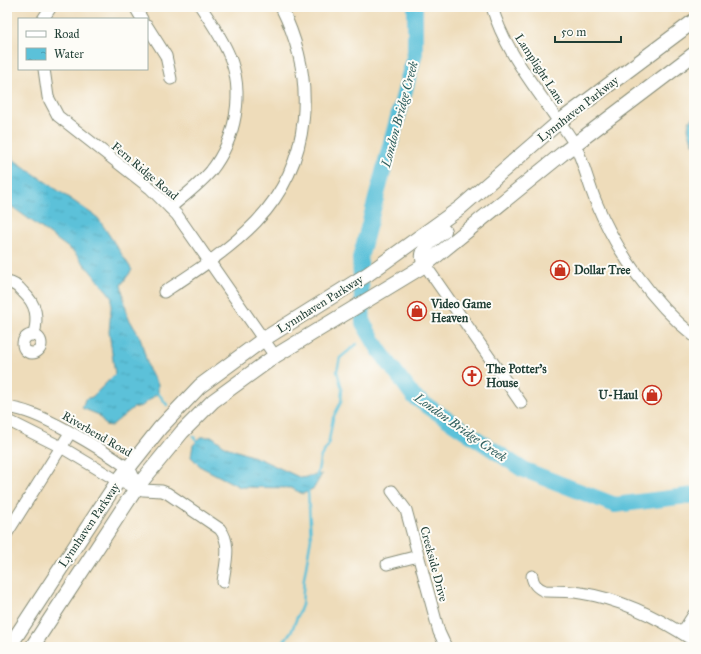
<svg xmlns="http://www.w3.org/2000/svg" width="701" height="654" font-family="'IM FELL Great Primer',serif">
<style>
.water{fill:url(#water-ripples);stroke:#3d7f86}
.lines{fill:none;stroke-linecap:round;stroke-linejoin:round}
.stream{stroke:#5bc1d9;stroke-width:2.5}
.river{stroke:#5bc1d9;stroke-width:16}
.minor-casing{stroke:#868c77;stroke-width:13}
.major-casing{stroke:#868c77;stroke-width:16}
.minor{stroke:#fff;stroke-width:11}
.major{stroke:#fff;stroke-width:14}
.labels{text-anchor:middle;stroke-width:4;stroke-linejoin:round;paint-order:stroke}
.street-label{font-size:12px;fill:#1f3d34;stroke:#fdfcf7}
.poi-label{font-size:12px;font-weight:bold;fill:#1f3d34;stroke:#fdfcf7;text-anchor:start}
.water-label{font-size:13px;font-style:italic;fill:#2e5e5d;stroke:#fdfcf7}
</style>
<defs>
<pattern id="water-ripples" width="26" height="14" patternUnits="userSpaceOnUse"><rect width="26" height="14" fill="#5bc1d9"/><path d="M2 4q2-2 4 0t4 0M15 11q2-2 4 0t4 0" fill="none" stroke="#4b9eb1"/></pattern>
</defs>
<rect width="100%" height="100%" fill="#fdfcf7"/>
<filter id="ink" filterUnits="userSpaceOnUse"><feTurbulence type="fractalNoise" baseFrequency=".025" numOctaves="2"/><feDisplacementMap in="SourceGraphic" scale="8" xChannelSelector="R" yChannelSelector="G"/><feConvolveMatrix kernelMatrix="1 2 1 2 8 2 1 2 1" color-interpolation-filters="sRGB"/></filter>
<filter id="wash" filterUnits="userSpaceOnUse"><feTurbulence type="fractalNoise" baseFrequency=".012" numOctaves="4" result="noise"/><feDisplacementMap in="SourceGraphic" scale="16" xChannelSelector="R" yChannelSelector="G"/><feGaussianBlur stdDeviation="0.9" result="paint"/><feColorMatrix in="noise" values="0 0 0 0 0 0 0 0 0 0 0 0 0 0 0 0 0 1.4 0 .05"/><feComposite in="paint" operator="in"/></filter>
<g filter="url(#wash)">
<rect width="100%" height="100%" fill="#eedcba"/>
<g class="water">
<path d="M694 115V145C689 133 684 126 694 115Z"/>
<polygon points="7,144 14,160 98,218 132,270 121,285 128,317 140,337 149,370 158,384 158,393 142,406 133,408 111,426 105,425 99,415 82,408 85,399 92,397 115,374 109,332 112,297 74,252 7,203"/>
<polygon points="201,437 213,437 226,447 260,459 301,478 322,474 314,488 303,494 291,488 240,487 201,467 191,457 193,445"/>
</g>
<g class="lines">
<g class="stream">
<polyline points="158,393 167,405"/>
<polyline points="193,436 197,441"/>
<polyline points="317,475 321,456 328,446 333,418 341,402 342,389 337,371 340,358 357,344"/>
<polyline points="280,647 292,630 302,605 304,578 311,538 308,491"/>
</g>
<polyline class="river" points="415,7 415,53 360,258 363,323 379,350 414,397 522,469 615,505 694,495"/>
</g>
</g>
<g filter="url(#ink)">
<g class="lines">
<g class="minor-casing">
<g id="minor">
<polyline points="135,7 142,19"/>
<path d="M492 7C504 48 530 80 554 115 561 124 569 134 575 145 584 163 588 183 596 202 616 251 653 303 694 336"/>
<polyline points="43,19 51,7"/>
<polyline points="147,26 166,56 171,79"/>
<polyline points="44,69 48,97 58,116 151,189 177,215 275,356"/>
<path d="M170 208C184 196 199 185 211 171 236 139 245 92 229 55 222 38 211 22 201 7"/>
<polyline points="425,265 521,403"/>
<path d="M7 282C13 283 19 287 23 292 37 305 38 317 34 335"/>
<path d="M164 292C196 271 229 250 256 222 313 162 317 79 281 7"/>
<circle cx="32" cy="344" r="9"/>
<path d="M7 408C33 406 106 452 128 468 132 470 135 482 137 487"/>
<path d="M7 420 61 447 118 481 143 490 162 491 167 493 220 529C232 544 225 565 223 582"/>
<polyline points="392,491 406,510 439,632 446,647"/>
<polyline points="7,533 70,433"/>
<polyline points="387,564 418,556"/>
<path d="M532 576C533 584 537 588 545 591 557 591 570 591 581 593 621 599 661 619 694 641"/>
<polyline points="682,633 694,614"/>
</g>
</g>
<g class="major-casing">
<g id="major">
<path d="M425 265C417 250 433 239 444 231"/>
<polyline points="9,647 118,481 160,428 200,386 264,339 368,274 460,208 559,122 694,21"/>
<polyline points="32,647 137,487 182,432 213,401 275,356 425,265 562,154 694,54"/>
</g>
</g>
<use href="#minor" class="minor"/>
<use href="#major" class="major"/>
</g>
</g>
<defs>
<g id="shop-ring" transform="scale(1)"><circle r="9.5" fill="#fdfcf7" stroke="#c8321e" stroke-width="1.5"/><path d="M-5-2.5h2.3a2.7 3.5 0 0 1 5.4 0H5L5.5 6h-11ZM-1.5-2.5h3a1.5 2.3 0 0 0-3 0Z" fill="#c8321e"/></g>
<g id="church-ring" transform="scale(1)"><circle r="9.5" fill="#fdfcf7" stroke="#c8321e" stroke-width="1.5"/><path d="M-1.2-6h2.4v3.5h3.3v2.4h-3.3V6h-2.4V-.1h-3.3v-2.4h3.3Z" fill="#c8321e"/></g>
</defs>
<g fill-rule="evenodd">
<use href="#shop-ring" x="560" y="270"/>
<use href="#shop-ring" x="417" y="311"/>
<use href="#church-ring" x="472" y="376"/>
<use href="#shop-ring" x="652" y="395"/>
</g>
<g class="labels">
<g class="street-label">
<text transform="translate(540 69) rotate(57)" y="4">Lamplight Lane</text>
<text transform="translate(578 109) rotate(-38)" y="4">Lynnhaven Parkway</text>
<text transform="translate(145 171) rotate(40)" y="4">Fern Ridge Road</text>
<text transform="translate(320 304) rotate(-32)" y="4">Lynnhaven Parkway</text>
<text transform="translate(97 434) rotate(30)" y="4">Riverbend Road</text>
<text transform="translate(89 525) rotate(-56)" y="4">Lynnhaven Parkway</text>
<text transform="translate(434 564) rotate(75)" y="4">Creekside Drive</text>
</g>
<g class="poi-label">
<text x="574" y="274">Dollar Tree</text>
<text x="431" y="308">Video Game<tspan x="431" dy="14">Heaven</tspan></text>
<text x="486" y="373">The Potter's<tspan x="486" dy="14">House</tspan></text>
<text x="638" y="399" text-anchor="end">U-Haul</text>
</g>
<g class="water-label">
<text transform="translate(399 114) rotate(-75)" y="5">London Bridge Creek</text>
<text transform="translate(461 427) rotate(35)" y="5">London Bridge Creek</text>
</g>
</g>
<rect width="701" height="654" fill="none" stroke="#fdfcf7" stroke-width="24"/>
<rect x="18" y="18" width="130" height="52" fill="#fdfcf7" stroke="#a4b0a9"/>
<rect x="26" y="31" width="20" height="6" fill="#ffffff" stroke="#a4b0a9"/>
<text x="54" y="38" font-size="12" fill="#1f3d34">Road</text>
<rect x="26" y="48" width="20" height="12" fill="url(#water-ripples)" stroke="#a4b0a9"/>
<text x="54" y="58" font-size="12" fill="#1f3d34">Water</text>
<path d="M555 36v6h66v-6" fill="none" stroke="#1f3d34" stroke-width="2"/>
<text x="561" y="36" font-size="12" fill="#1f3d34" stroke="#fdfcf7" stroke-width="3" paint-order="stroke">50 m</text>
</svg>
